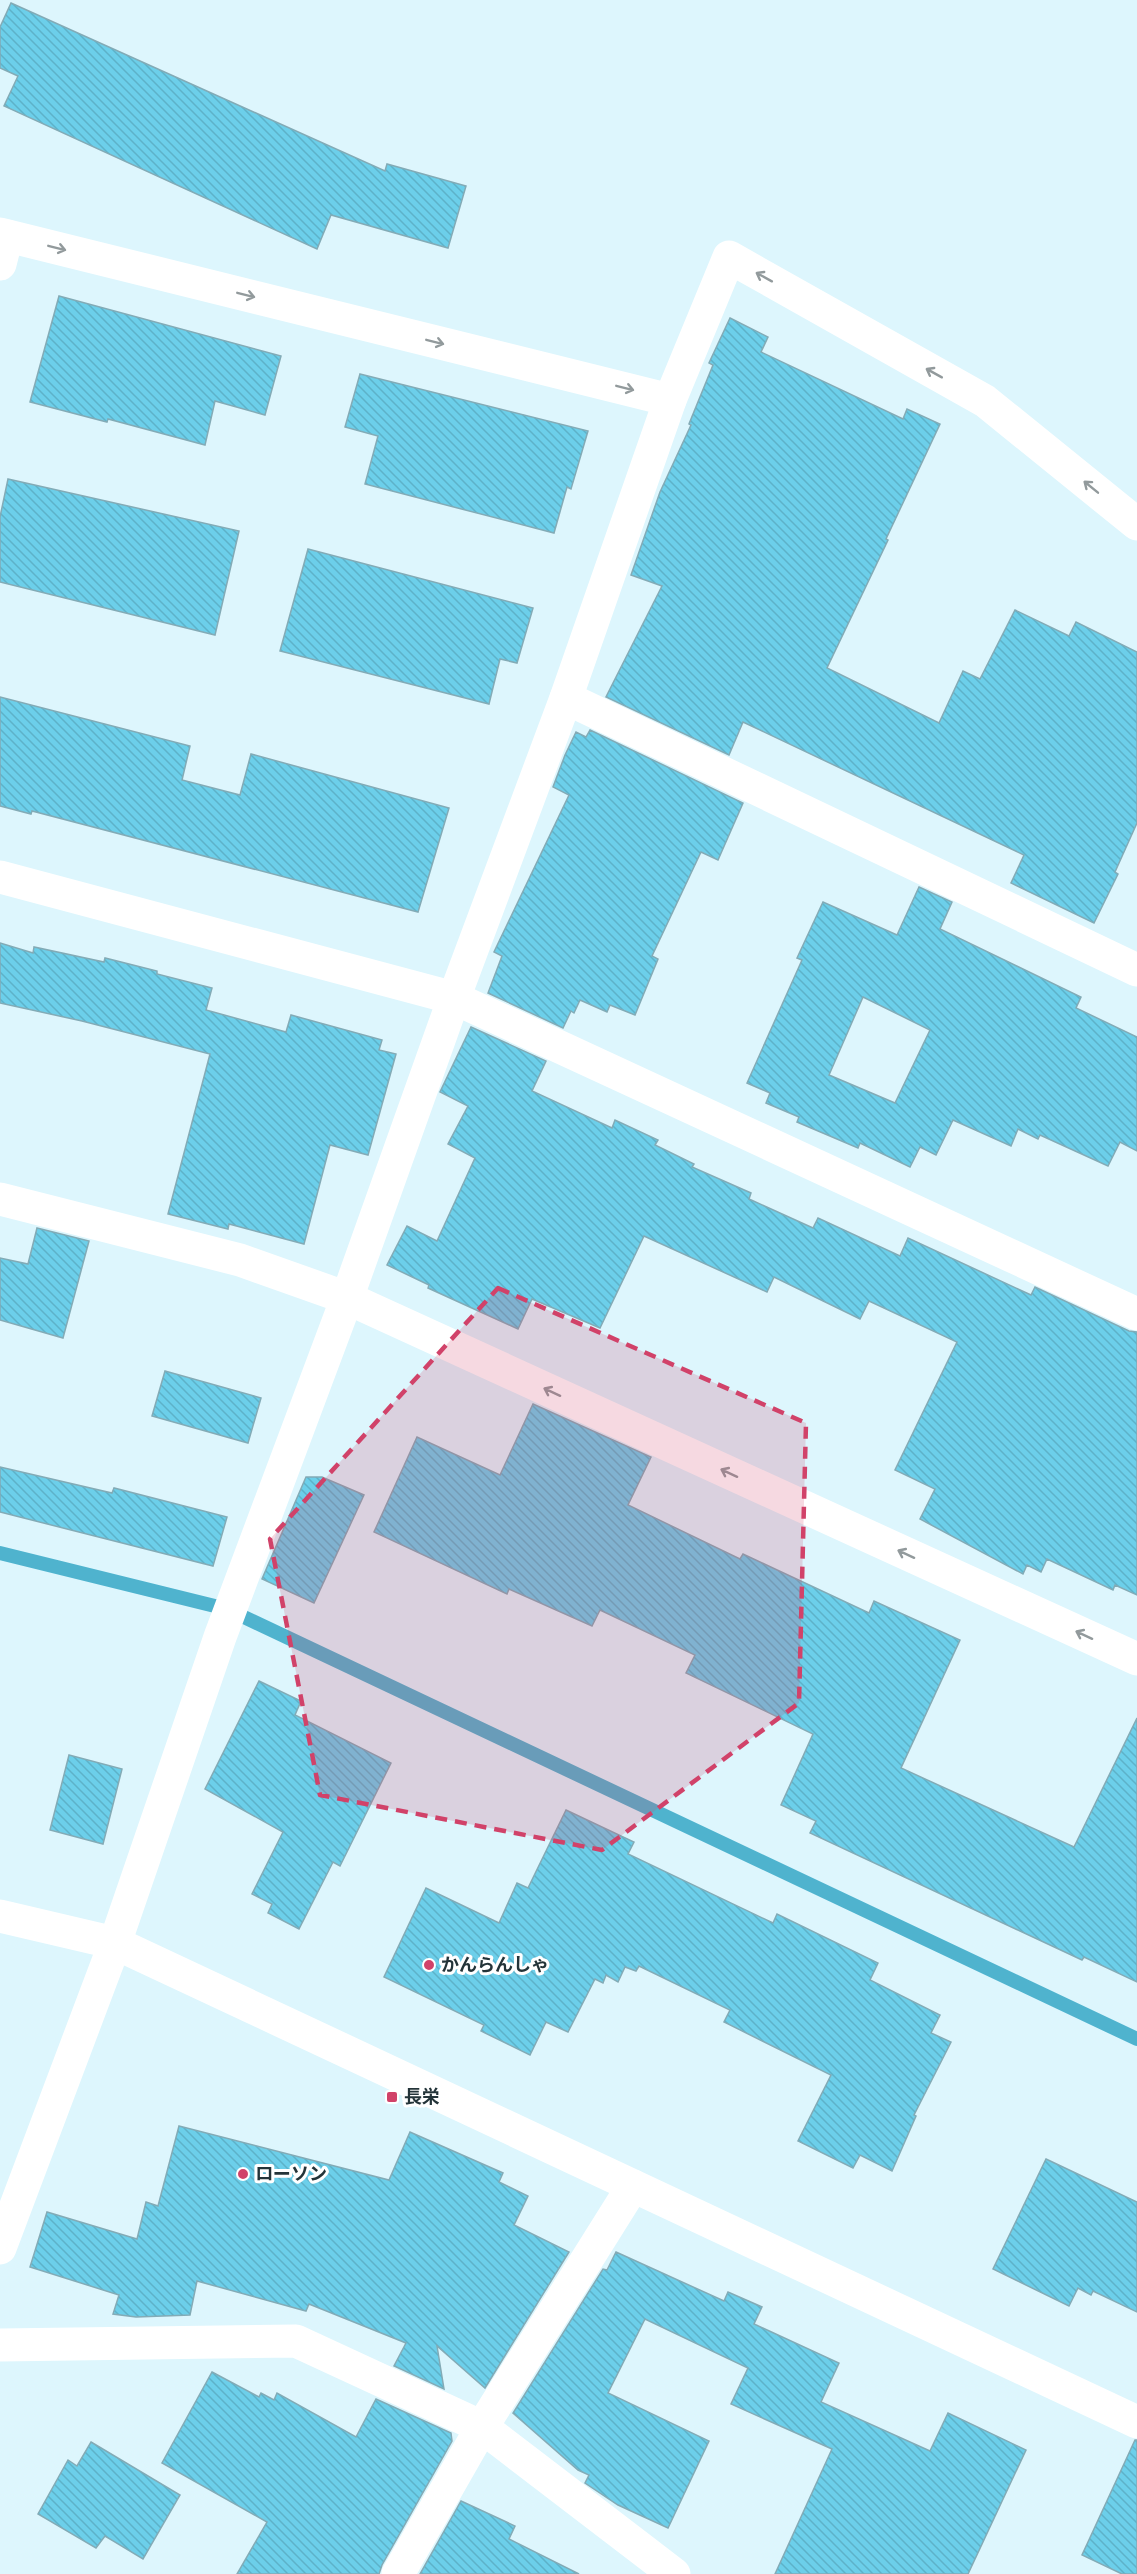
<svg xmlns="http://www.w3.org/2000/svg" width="1137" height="2574" font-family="Inter,'Noto Sans JP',sans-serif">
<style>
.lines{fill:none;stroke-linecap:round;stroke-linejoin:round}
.stream{stroke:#4fb3ce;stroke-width:14}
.building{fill:url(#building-back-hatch);stroke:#83abb6;stroke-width:1.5;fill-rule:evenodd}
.minor{stroke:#fff;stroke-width:33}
.oneway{stroke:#929a9c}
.marked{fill:#d14269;fill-opacity:0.2;stroke:#d14269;stroke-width:4.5;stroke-dasharray:12 8;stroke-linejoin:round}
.poi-dot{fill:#d14269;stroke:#fff;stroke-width:2}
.labels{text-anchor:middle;stroke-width:6;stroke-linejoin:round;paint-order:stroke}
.poi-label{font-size:18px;font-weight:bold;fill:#243439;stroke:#fff;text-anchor:start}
</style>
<defs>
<pattern id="building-back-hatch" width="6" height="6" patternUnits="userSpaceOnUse" patternTransform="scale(1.5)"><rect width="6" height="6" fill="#6ccfea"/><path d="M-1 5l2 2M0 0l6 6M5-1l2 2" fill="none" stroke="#5db2c9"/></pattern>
</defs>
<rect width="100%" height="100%" fill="#ddf6fd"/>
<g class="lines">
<polyline class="stream" points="0,1553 227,1609 1137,2039"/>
</g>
<g class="building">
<polygon points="11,3 385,171 387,164 466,186 448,248 331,215 317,249 4,106 18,76 0,68 0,27"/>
<polygon points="59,296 281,356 265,415 215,401 205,445 108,419 107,422 30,402"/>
<polygon points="730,318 768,337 761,352 903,419 907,409 940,424 886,539 888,540 827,668 939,723 963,671 980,679 1015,610 1069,636 1076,622 1137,652 1137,823 1115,872 1118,874 1094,923 1011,883 1024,855 743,722 729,755 606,697 662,586 631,575 660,492 691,425 689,424 713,365 709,363"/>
<polygon points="360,374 588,431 571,489 567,487 554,533 365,484 378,436 345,427"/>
<polygon points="8,479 239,531 215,635 0,582 0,517"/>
<polygon points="308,549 533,608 517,663 500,659 489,704 280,651"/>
<polygon points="0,697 190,746 182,780 240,795 251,754 449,808 418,912 32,811 31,814 0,806"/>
<polygon points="590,730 743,803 718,860 701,852 652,956 658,959 635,1015 610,1005 607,1012 580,1000 574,1013 571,1011 563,1028 488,993 502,956 494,952 569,795 553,787 565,755 576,732 586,737"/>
<path d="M919 887 952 902 940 929 1081 997 1076 1008 1137 1037V1151L1120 1142 1108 1166 1040 1135 1038 1139 1018 1129 1011 1146 953 1120 936 1155 920 1147 910 1167 860 1143 858 1148 797 1122 799 1117 766 1103 770 1093 747 1083 802 960 797 958 823 902 897 935ZM863 997 930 1030 895 1103 829 1075Z"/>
<polygon points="0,943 33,953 34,947 104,962 105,958 157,971 157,974 212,988 206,1010 286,1032 291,1015 382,1040 379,1050 396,1054 368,1155 330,1145 304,1244 229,1224 228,1229 168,1214 210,1054 82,1021 0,1003"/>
<polygon points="471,1027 546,1061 532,1091 612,1128 615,1120 658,1140 655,1145 694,1164 692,1167 751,1193 749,1199 813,1228 818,1218 900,1256 908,1238 1031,1295 1035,1287 1129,1331 1137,1332 1137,1595 1115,1585 1113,1590 1047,1559 1041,1572 1027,1565 1023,1574 920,1519 935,1489 895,1470 957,1342 869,1301 860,1319 774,1277 767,1292 644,1236 600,1328 532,1299 518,1329 428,1288 429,1285 387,1265 407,1226 437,1241 475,1158 448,1144 468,1106 440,1092"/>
<polygon points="37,1228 89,1241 63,1338 0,1320 0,1258 28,1264"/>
<polygon points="165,1371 261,1398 248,1443 152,1416"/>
<polygon points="533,1404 651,1457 628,1505 740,1559 743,1554 869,1613 874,1601 960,1640 901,1768 1074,1847 1137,1718 1137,1982 1084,1957 1082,1960 810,1833 816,1821 781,1805 813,1734 686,1673 695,1655 600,1610 592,1626 509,1589 507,1594 374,1532 417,1437 500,1475"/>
<polygon points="0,1467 112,1493 114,1488 227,1517 213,1566 0,1512"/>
<polygon points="306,1477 322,1477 364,1495 314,1603 262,1579"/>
<polygon points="259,1681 301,1701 295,1715 391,1763 340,1866 333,1862 299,1929 268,1913 272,1904 252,1894 283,1832 205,1789"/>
<polygon points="69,1755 122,1769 103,1844 50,1830"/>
<polygon points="566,1810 634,1842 628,1854 773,1923 777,1914 878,1963 870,1980 940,2015 931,2033 951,2042 914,2115 916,2116 892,2171 860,2155 853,2168 798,2141 831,2075 724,2022 730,2010 639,1966 636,1971 625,1967 618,1982 606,1975 603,1983 595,1979 568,2032 546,2022 530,2055 481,2031 484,2025 384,1977 426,1888 499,1923 517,1883 528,1888"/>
<polygon points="179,2126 389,2180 410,2132 503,2173 499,2182 528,2196 514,2225 569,2252 485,2388 437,2346 444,2389 394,2366 406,2343 309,2304 306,2311 197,2281 190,2315 136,2317 113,2314 119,2295 30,2267 47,2212 137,2239 146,2202 158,2206"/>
<polygon points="1046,2159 1137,2202 1137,2312 1093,2291 1091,2295 1078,2288 1069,2306 993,2269"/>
<polygon points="616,2252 724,2301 728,2292 762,2307 754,2324 839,2363 821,2402 930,2451 948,2413 1026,2450 968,2574 775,2574 832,2449 731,2404 748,2368 645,2319 608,2393 709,2441 668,2528 618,2505 585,2483 589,2475 578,2470 513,2413 603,2269 607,2270"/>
<polygon points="212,2372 259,2397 261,2393 274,2400 277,2393 356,2437 376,2399 451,2433 452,2441 382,2565 379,2574 237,2574 267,2522 162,2463"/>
<polygon points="1135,2440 1137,2440 1137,2574 1122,2574 1082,2555"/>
<polygon points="91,2442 180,2495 143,2559 105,2536 96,2548 38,2514 68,2460 77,2466"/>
<polygon points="461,2501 515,2526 509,2539 579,2574 420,2574"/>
</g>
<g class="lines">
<g class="minor">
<polyline points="0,234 670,400"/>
<polyline points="0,264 7,236"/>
<polyline points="566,698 1137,970"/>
<polyline points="0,877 454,998 1137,1314"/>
<polyline points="0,1199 240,1260 347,1298 1137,1659"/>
<polyline points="0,1916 115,1943 1137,2422"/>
<polyline points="0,2248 115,1943 220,1637 347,1298 454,998 566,698 670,400 729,257 985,401 1137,524"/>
<polyline points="0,2345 296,2341 482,2427 674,2574"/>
<polyline points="398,2574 482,2427 633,2186"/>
</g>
</g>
<defs><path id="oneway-shaft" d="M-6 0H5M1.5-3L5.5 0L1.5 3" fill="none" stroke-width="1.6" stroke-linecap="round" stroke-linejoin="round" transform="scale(1.5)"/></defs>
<g class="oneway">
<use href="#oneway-shaft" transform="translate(57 248) rotate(14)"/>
<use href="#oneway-shaft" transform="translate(764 277) rotate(-151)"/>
<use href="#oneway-shaft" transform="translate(246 295) rotate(14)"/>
<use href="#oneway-shaft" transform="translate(435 342) rotate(14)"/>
<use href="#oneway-shaft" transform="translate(934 373) rotate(-151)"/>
<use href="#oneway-shaft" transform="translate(625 388) rotate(14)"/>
<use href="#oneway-shaft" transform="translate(1091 487) rotate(-141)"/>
<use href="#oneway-shaft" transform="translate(552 1392) rotate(-155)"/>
<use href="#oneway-shaft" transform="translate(729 1473) rotate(-155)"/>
<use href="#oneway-shaft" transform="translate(906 1554) rotate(-155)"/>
<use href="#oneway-shaft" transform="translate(1084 1635) rotate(-155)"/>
</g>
<path class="marked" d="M498 1288 806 1423 799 1703 602 1850 320 1795 270 1539Z"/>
<g class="poi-dot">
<circle cx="429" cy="1965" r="6"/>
<rect x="386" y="2091" width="12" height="12" rx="3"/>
<circle cx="243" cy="2174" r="6"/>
</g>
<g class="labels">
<g class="poi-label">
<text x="441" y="1971">かんらんしゃ</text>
<text x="404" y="2103">長栄</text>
<text x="255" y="2180">ローソン</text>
</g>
</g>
</svg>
